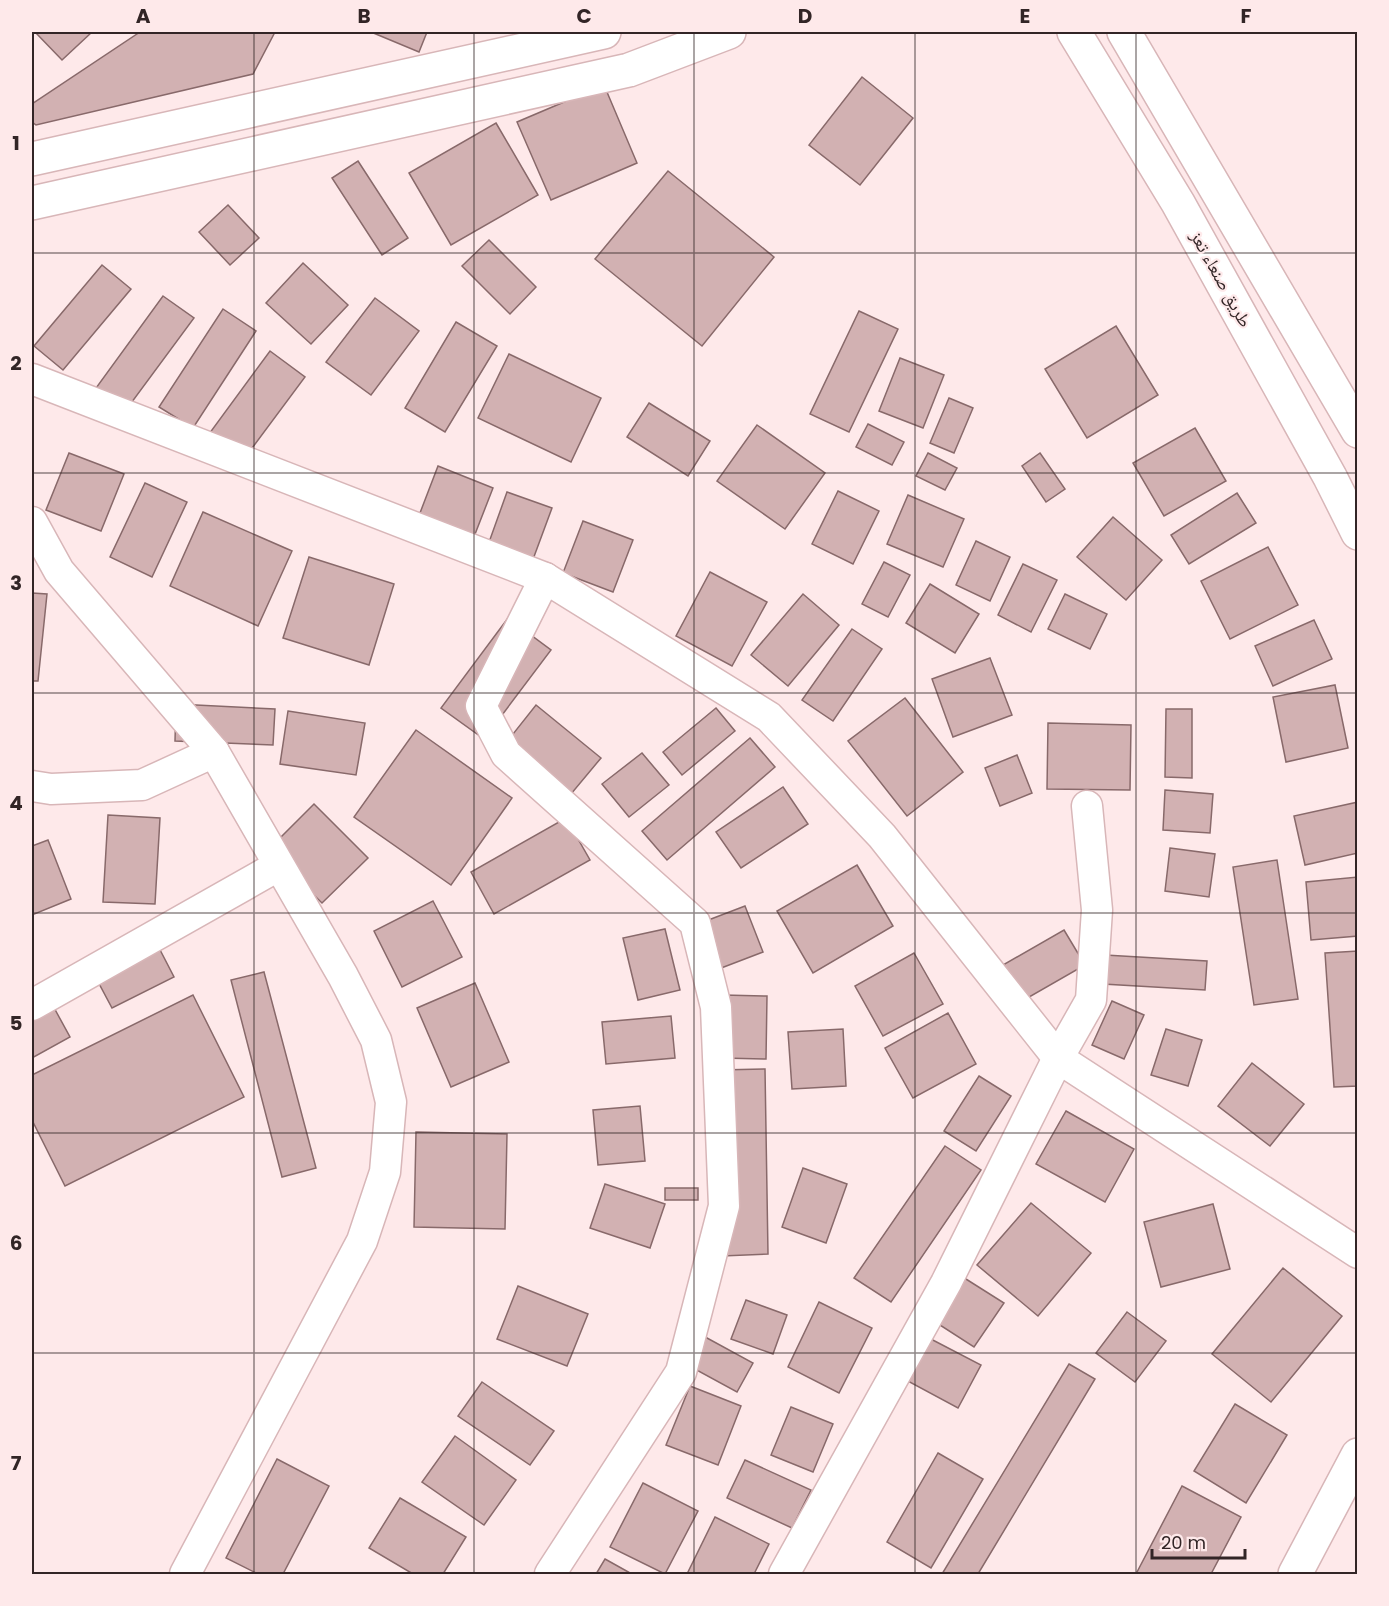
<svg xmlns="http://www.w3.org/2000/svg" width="1389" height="1606" font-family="Poppins,'Noto Naskh Arabic',sans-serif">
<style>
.building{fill:#d2b1b2;stroke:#88696a;stroke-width:1.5}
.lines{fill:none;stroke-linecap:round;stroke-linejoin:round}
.minor-casing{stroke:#d8b6b8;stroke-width:33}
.secondary-casing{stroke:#d8b6b8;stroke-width:36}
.trunk-casing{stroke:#d8b6b8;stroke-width:36}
.minor{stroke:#fff;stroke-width:30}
.secondary{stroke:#fff;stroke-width:33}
.trunk{stroke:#fff;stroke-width:33}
.grid{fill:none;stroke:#322526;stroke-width:1.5;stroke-opacity:0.55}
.labels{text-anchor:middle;stroke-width:4.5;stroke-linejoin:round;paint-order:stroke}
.street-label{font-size:18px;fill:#322526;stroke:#fee9ea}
.neatline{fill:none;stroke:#322526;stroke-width:2}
.grid-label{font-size:20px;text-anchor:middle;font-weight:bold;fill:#322526}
</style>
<rect width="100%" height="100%" fill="#fee9ea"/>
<g class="building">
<polygon points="35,32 92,32 62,60"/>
<polygon points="140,32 275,32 253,74 36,125 32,122 32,104"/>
<polygon points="371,32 427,32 419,52"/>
<polygon points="862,77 913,118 860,185 809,145"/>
<polygon points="604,85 637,163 551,200 517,122"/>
<polygon points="496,123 538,195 451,245 409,173"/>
<polygon points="358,161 408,238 382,255 332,178"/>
<polygon points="668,171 774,257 702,346 595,259"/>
<polygon points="228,205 259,238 230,265 199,232"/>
<polygon points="489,240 536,287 510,314 462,266"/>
<polygon points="303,263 348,305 311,344 266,303"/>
<polygon points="102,265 131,289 63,370 34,346"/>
<polygon points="163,296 194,318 126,410 96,388"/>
<polygon points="375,298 419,331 371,395 326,362"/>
<polygon points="223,309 256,331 193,428 159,407"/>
<polygon points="859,311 898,329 849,432 810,414"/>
<polygon points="456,322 497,346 445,432 405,408"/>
<polygon points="1116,326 1158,395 1087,438 1045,369"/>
<polygon points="270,351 305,377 244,459 209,434"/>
<polygon points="509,354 601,398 571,462 478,418"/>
<polygon points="900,358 944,375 923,428 879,411"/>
<polygon points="949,398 973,408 954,453 930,443"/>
<polygon points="649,403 710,441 688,476 627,437"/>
<polygon points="868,424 904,442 892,465 856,447"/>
<polygon points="757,425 825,473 785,529 717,481"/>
<polygon points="1195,428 1226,481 1164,516 1133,463"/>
<polygon points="69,453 124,474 101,531 46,510"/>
<polygon points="928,453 957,468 945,490 916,476"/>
<polygon points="1040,453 1065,489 1046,502 1022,466"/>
<polygon points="438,466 493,488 470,547 415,526"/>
<polygon points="145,483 187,502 152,577 110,557"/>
<polygon points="838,491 879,511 853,564 812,544"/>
<polygon points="507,492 552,508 532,562 488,545"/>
<polygon points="1237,493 1256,523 1189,564 1171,535"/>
<polygon points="908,495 964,519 943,567 887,544"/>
<polygon points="203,512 292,551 258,626 170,586"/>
<polygon points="1113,517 1162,560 1126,600 1077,557"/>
<polygon points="583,521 633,540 613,592 563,573"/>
<polygon points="976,541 1010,557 990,601 956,585"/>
<polygon points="1268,547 1298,605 1230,639 1201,581"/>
<polygon points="309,557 394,584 369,665 283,638"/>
<polygon points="884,562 910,575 888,617 862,604"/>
<polygon points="1023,564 1057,580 1031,632 998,615"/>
<polygon points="710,572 767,602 732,666 676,636"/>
<polygon points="930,584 979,614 955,653 906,623"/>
<polygon points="32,593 47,594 38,681 32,681"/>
<polygon points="803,594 839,625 788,686 751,655"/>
<polygon points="1065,594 1107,614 1090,649 1048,629"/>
<polygon points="508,618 551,650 484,739 441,708"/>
<polygon points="1314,620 1332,659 1273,686 1255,646"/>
<polygon points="852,629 882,649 833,721 802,700"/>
<polygon points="990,658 1012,715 953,737 932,679"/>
<polygon points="1335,685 1348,748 1286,762 1273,697"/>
<polygon points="905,698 963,772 907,816 848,741"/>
<polygon points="176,704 275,709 273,745 175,741"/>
<polygon points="536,705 601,758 566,800 502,748"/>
<polygon points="716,708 735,731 682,775 663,752"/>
<polygon points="1166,709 1192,709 1192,778 1165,777"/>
<polygon points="288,711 365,723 356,775 280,764"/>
<polygon points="1048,723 1131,725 1130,790 1047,789"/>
<polygon points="416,730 512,798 451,885 354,817"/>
<polygon points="750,738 775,767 667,860 642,831"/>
<polygon points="642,753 669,785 629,817 602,784"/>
<polygon points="1017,755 1032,793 1000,806 985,768"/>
<polygon points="783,787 808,824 741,868 716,832"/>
<polygon points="1165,790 1213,794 1210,833 1163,830"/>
<polygon points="1358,802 1358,853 1305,865 1294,816"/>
<polygon points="314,804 368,858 322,903 268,850"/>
<polygon points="108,815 160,818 155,904 103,902"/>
<polygon points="566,818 590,860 494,914 471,872"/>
<polygon points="48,840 71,899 32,915 32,846"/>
<polygon points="1170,848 1215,854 1209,897 1165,891"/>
<polygon points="1277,860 1298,999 1254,1005 1233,867"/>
<polygon points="857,865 893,926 813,973 777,911"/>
<polygon points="1358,877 1358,936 1311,940 1306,882"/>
<polygon points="433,901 462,957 402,987 374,931"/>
<polygon points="745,906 763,952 716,970 698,924"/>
<polygon points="665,929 680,990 638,1000 623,938"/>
<polygon points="1064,930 1085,965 1017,1004 996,969"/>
<polygon points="157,944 174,977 112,1008 95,976"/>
<polygon points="1358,951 1358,1086 1334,1087 1325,953"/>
<polygon points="914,953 943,1004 883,1036 855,986"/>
<polygon points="1105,955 1207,961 1205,990 1103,984"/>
<polygon points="264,972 316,1168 282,1177 231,980"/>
<polygon points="475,983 509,1062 451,1087 417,1008"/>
<polygon points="193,995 244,1097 65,1186 32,1120 32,1075"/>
<polygon points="723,995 767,996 766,1059 722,1058"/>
<polygon points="1112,1001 1144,1015 1124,1059 1092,1045"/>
<polygon points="52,1004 70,1037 32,1058 32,1016"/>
<polygon points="948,1013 976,1064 913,1098 885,1048"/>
<polygon points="671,1016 675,1058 606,1064 602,1022"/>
<polygon points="843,1029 846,1086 792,1089 788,1032"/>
<polygon points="1166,1029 1202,1040 1188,1086 1151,1075"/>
<polygon points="1252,1063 1304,1104 1270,1146 1218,1106"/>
<polygon points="765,1069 768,1254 722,1256 719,1070"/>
<polygon points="979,1076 1011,1096 976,1151 944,1131"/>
<polygon points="640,1106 645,1161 598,1165 593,1110"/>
<polygon points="1066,1111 1134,1149 1105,1202 1036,1164"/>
<polygon points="416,1132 507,1134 505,1229 414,1227"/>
<polygon points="945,1146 981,1170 891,1302 854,1278"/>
<polygon points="803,1168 847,1184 826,1243 782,1227"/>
<polygon points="605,1184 665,1204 650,1248 590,1228"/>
<rect x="665" y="1188" width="33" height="12"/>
<polygon points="1031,1203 1091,1253 1038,1316 977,1265"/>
<polygon points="1213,1204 1230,1269 1161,1287 1144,1222"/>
<polygon points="1283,1268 1342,1316 1271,1402 1212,1354"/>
<polygon points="958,1274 1004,1303 974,1347 929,1318"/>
<polygon points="518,1286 588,1314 567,1366 497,1339"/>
<polygon points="746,1300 787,1315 773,1354 731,1339"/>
<polygon points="819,1302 872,1328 839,1393 788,1367"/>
<polygon points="1127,1312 1166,1341 1135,1382 1096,1353"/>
<polygon points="696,1332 753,1363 737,1392 680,1361"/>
<polygon points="927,1337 981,1365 958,1408 904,1379"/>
<polygon points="1069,1364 1095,1379 978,1574 942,1574"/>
<polygon points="482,1382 554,1431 530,1465 458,1416"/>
<polygon points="690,1386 741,1406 718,1465 666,1445"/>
<polygon points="1235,1404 1287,1435 1246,1503 1194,1471"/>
<polygon points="791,1407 833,1424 813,1472 771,1455"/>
<polygon points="455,1436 516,1480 484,1525 422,1482"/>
<polygon points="938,1453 983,1479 931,1568 887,1542"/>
<polygon points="277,1459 329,1486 283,1574 258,1574 226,1558"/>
<polygon points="745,1460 811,1490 792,1528 727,1498"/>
<polygon points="643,1483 698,1511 665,1574 610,1547"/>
<polygon points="1182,1486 1241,1517 1211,1574 1136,1574"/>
<polygon points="400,1498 466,1537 443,1574 413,1574 369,1548"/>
<polygon points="715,1517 769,1544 754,1574 687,1574"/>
<polygon points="605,1559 632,1574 596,1574"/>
</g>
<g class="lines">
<g class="minor-casing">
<g id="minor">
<polyline points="32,379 545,578 769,717 882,836 1058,1058 1358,1253"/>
<polyline points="32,522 59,571 214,752 343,976 376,1040 391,1102 385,1172 362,1241 185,1574"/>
<polyline points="545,578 481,706 506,754 695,923 716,1007 724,1206 681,1372 550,1574"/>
<polyline points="32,786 51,789 142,785 214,752"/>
<polyline points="32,1005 278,866"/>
<polyline points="784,1574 946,1283 1058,1058 1091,1000 1097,910 1087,806"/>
</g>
</g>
<g class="secondary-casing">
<g id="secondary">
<polyline points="32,159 604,32"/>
<polyline points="32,203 629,70 729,32"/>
</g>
</g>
<g class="trunk-casing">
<g id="trunk">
<polyline points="1074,32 1178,203 1330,477 1358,533"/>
<polyline points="1124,32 1358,431"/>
<polyline points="1295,1574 1358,1455"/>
</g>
</g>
<use href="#minor" class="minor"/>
<use href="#secondary" class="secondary"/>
<use href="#trunk" class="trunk"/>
</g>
<path class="grid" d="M254 32V1574M474 32V1574M694 32V1574M915 32V1574M1136 32V1574M32 253H1358M32 473H1358M32 693H1358M32 913H1358M32 1133H1358M32 1353H1358"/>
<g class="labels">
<g class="street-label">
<text transform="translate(1221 279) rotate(61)" y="6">طريق صنعاء تعز</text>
</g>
</g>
<rect width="1389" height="1606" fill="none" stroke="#fee9ea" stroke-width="66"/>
<path d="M1152 1549v9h93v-9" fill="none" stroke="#322526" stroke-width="3"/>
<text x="1161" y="1549" font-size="18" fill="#322526" stroke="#fee9ea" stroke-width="4.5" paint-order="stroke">20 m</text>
<rect x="33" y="33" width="1323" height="1540" class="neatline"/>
<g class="grid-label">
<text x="143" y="23">A</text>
<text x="364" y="23">B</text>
<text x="584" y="23">C</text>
<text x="805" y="23">D</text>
<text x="1025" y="23">E</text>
<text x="1246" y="23">F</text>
<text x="16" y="150">1</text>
<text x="16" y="370">2</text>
<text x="16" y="590">3</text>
<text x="16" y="810">4</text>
<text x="16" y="1030">5</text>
<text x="16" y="1250">6</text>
<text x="16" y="1470">7</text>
</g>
</svg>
